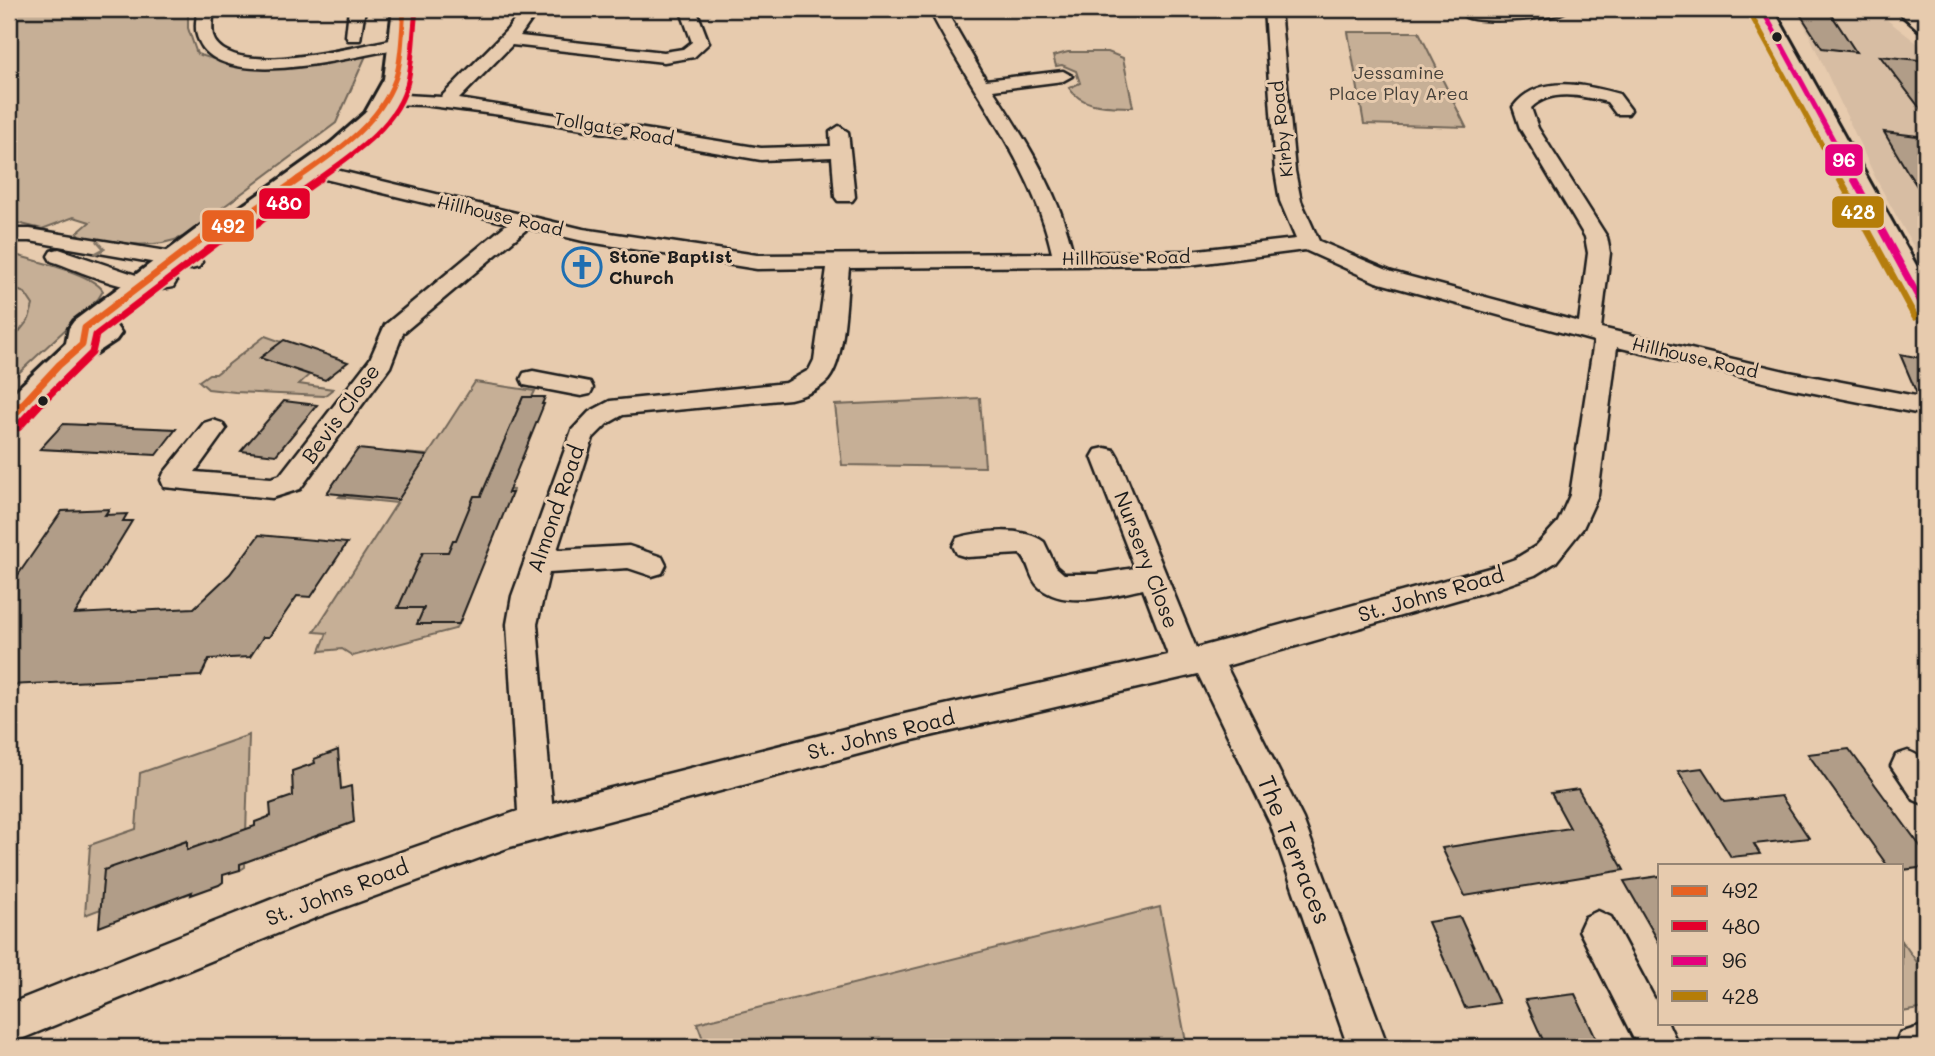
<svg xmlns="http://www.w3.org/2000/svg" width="1935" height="1056" font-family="Mali,sans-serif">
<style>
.built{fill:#d7bda3}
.green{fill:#c6af96;stroke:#716659;stroke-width:2}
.building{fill:#b19d88;stroke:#1c1c1c;stroke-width:2}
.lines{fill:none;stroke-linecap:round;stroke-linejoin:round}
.minor-casing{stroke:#1c1c1c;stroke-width:5}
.secondary-casing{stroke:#1c1c1c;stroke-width:6}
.primary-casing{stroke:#1c1c1c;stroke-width:6}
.minor{fill:#e7cbae;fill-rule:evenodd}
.secondary{fill:#e7cbae;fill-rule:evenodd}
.primary{fill:#e7cbae;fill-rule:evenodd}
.bus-1-far2-casing{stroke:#e7cbae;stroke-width:9}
.bus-1-far1-casing{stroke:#e7cbae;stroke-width:11}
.bus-1-casing{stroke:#e7cbae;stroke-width:14}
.bus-2-far2-casing{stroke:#e7cbae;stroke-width:9}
.bus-2-far1-casing{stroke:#e7cbae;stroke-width:11}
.bus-2-casing{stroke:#e7cbae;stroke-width:14}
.bus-3-far1-casing{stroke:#e7cbae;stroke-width:9}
.bus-3-casing{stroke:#e7cbae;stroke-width:11}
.bus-4-far1-casing{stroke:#e7cbae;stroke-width:9}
.bus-4-casing{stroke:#e7cbae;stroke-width:11}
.bus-1-far2{stroke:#e76122;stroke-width:5}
.bus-1-far1{stroke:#e76122;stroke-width:7}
.bus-1{stroke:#e76122;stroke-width:9}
.bus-2-far2{stroke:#e4002b;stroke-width:5}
.bus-2-far1{stroke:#e4002b;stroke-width:7}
.bus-2{stroke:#e4002b;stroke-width:9}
.bus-3-far1{stroke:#e5007d;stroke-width:5}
.bus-3{stroke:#e5007d;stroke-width:7}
.bus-4-far1{stroke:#b57d08;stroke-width:5}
.bus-4{stroke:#b57d08;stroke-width:7}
.oneway{stroke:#827465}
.bus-dot{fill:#1c1c1c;stroke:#e7cbae;stroke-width:2.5}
.labels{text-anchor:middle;stroke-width:6;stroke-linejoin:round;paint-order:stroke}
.far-park-label{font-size:18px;fill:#46413a;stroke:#e7cbae}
.far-street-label{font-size:18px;fill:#1c1c1c;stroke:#e7cbae}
.far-poi-label{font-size:18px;font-weight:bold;fill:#1c1c1c;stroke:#e7cbae;text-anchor:start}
.street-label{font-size:21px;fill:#1c1c1c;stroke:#e7cbae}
.near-street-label{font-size:24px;fill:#1c1c1c;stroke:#e7cbae}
.line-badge{stroke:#e7cbae;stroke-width:2.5}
.badge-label{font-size:19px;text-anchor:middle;font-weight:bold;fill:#fff}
</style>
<rect width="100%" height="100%" fill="#e7cbae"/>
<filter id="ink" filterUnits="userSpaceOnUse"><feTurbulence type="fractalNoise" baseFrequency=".0143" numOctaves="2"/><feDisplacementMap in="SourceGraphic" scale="14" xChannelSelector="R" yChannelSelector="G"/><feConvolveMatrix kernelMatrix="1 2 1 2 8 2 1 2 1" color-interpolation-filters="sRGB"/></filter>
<g filter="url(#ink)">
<g class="built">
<polygon points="1797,9 1873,9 1926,50 1926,269 1876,179"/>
<polygon points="9,287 25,293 33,305 31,316 9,345"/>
</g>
<g class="green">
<path d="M9 9H188V28L197 54 236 66H294L368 51 336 123 183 237C150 251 115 242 81 237L77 233 90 222 74 217 42 229 9 221Z"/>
<polygon points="1348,32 1419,32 1466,127 1364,124"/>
<path d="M1068 52H1108L1123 58 1133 107C1111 106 1083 109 1069 88L1080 83 1076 71 1062 65 1056 66 1053 56Z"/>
<path d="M9 253C30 260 93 273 103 291L98 299 9 382V345L29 319 33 305 25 293 9 287Z"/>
<polygon points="265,336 282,342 261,358 309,375 299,384 333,389 324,396 235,392 208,389 199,381 209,374 216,374"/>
<polygon points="475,382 535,391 532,397 523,397 485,488 513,490 512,493 483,493 461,540 453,540 435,602 418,624 458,624 455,629 353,656 342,649 320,651 327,633 314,632 397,503 339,497 341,495 374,498 382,467 392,452 428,455"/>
<polygon points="980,398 985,467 842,465 835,405"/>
<polygon points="249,735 245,867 240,870 194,848 191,893 185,895 186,841 135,859 133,877 101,909 85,915 90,845 136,829 140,773"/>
<polygon points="1160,907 1187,1047 706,1047 697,1023"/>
<polygon points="1902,941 1926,975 1926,1008 1902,1012"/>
</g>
<g class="building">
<polygon points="1798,11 1831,14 1856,52 1822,48"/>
<polygon points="1880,56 1919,60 1926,69 1926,116"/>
<polygon points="1884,132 1926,137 1926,200 1907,171"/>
<polygon points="284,340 299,345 348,362 325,380 260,358"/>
<polygon points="1900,354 1926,359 1926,395 1917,394"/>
<polygon points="523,397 545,397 542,404 544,404 508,493 512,493 459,624 417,624 424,608 398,608 423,552 448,552 453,540 456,540 474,496 481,496"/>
<polygon points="284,401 317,405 276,455 241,451"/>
<polygon points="63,424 176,429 156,455 40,449"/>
<polygon points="358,449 427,456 398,500 327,493"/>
<polygon points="109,509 105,515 127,514 123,521 132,521 75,614 194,608 230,574 259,535 347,543 311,597 297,596 269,637 263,637 250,657 209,659 201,676 9,685 9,588 62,511"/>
<polygon points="1849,749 1926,854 1926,867 1902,870 1902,865 1887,865 1808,754"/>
<polygon points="338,750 341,789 351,786 354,822 240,864 240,870 223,875 223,882 219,885 191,895 192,892 99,927 104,870 187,841 187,850 255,826 255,822 271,816 270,804 293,796 292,771 315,763 314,759"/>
<polygon points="1702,768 1724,802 1781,796 1809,838 1754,844 1760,854 1731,857 1678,771"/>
<polygon points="1578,789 1624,870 1465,896 1442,848 1570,828 1551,793"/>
<polygon points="1660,876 1660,944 1624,881"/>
<polygon points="1460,917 1499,1003 1465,1008 1428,922"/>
<polygon points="1575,994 1600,1047 1546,1047 1525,1000"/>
</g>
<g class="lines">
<g class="minor-casing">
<g id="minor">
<path d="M198 9H214C213 18 210 32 215 41 239 79 364 44 401 38L409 43 401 48C358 55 222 94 199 41 194 31 196 19 198 9Z"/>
<polygon points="349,9 365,9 360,40 348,40 346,36"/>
<polygon points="523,9 539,9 520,36 664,52 683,49 692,42 680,9 696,9 709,43 694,57 664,62 512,45 459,99 761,148 831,146 830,132 839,126 848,132 855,197 852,201 838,201 835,197 832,157 761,160 501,115 423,105 387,104 378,99 387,94 441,97 507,30"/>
<path d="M929 9H945L986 80 1063 71 1072 76 1063 81 993 90C1027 142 1059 192 1073 253L1189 251 1296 239 1280 201 1275 171 1264 9H1280L1295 171 1301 201 1319 241 1392 272 1579 322 1588 253 1585 237 1520 128 1513 107C1538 73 1585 85 1619 94L1631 110 1628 114H1616L1607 102C1582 96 1551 88 1531 108L1538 128 1607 237 1610 253 1601 328 1789 372 1926 398V415L1789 388 1617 347 1598 495 1583 528 1556 562 1535 575 1498 588 1226 666 1303 819 1388 1047H1348L1270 823 1198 674 900 743 510 847 315 918 9 1044V1004L315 882 518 811 507 624 512 596 572 430 589 412 610 401 786 383 809 370 814 360 827 268 757 269 583 241 528 228 403 333 390 367 300 489 272 498 164 487 161 480 164 473 204 423 213 420 222 423 226 429 195 472 271 478 280 475 370 359 385 325 508 223 304 174 301 170 304 166 311 164 583 229 757 255 1052 253C1032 162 970 91 929 9ZM1305 250 1376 282 1594 341 1570 495 1558 522 1536 546 1515 559 1493 567 1196 648 1118 457 1114 450 1105 448 1096 450 1092 457 1135 568 1096 574H1064L1056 567 1044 542C1023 526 981 531 957 538L953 546 957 554 967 557 1020 554C1030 562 1029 578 1039 587 1065 610 1113 595 1143 589L1168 655 900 715 552 803 537 624 549 573 628 568 652 576 662 573 666 565 662 557 629 546 557 550 593 438 607 424 623 415 790 399C803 396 819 390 828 380 846 359 846 295 849 268L1189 265Z"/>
<path d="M1458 9H1569C1558 20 1481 24 1466 17 1462 15 1461 12 1458 9Z"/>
<polygon points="9,229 30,229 191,255 199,257 202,262 199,267 191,269 30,241 9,241"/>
<path d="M59 249 142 277H173L176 282 173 287C131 297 90 274 51 261L48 256 51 251Z"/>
<polygon points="533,371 590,382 593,388 590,394 581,396 524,385 521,379 524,373"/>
<path d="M1908 751C1934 760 1927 781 1926 805L1914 800 1891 766 1896 755Z"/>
<polygon points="1598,911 1611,917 1660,1009 1660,1023 1668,1023 1679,1047 1638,1047 1579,930 1585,917"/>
<polygon points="1926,1025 1926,1047 1894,1047 1900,1033"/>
</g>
</g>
<g class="secondary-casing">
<polygon id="secondary" points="1751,9 1773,9 1926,283 1926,321 1915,318 1910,311"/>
</g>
<g class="primary-casing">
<g id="primary">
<polygon points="393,9 415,9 408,79 399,99 383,123 349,155 245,230 222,237 110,324 116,326 121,333 116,340 89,358 65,379 21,427 9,431 9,397 66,343 69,328 74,321 202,225 225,218 331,143 365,113 384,79"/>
<polygon points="1895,9 1920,9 1926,14 1926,31 1918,29"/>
</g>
</g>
<use href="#minor" class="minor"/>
<use href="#secondary" class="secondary"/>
<use href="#primary" class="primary"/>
<g class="bus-1-far2-casing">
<path id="bus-1-far2" d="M296 180C334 153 378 126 395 80 402 62 402 29 404 9"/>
</g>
<g class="bus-1-far1-casing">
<polyline id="bus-1-far1" points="20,407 59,365 82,345 85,328 212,231 235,224 299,179"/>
</g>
<g class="bus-1-casing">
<polyline id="bus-1" points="9,419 22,405"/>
</g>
<g class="bus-2-far2-casing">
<path id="bus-2-far2" d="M317 180C351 156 399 125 408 81 413 58 413 33 416 10"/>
</g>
<g class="bus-2-far1-casing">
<polyline id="bus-2-far1" points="37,407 92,353 96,335 218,242 242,234 320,179"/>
</g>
<g class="bus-2-casing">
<polyline id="bus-2" points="18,427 38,405"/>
</g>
<g class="bus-3-far1-casing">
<polyline id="bus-3-far1" points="1762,9 1855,180"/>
</g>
<g class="bus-3-casing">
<polyline id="bus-3" points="1854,179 1926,311"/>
</g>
<g class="bus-4-far1-casing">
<polyline id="bus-4-far1" points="1751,15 1841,180"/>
</g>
<g class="bus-4-casing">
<polyline id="bus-4" points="1840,179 1915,317"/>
</g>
<use href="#bus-1-far2" class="bus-1-far2"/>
<use href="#bus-1-far1" class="bus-1-far1"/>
<use href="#bus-1" class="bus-1"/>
<use href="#bus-2-far2" class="bus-2-far2"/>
<use href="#bus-2-far1" class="bus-2-far1"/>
<use href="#bus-2" class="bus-2"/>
<use href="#bus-3-far1" class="bus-3-far1"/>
<use href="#bus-3" class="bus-3"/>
<use href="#bus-4-far1" class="bus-4-far1"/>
<use href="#bus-4" class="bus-4"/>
</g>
<defs><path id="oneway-chevron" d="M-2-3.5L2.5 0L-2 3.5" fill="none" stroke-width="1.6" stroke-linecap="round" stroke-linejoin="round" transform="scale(1.75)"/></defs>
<use class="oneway" href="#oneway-chevron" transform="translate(100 248) rotate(10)"/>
</g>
<defs>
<g id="church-ring" transform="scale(2.0125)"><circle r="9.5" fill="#e7cbae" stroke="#1f6fb2" stroke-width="1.5"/><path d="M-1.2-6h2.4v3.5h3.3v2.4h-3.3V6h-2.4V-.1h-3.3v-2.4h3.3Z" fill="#1f6fb2"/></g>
</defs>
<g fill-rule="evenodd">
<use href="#church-ring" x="582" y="267"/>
</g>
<g class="bus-dot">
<circle cx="1777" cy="37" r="6"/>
<circle cx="43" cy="401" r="6"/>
</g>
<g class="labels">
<g class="far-park-label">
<text x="1399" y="79">Jessamine<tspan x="1399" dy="21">Place Play Area</tspan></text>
</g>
<g class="far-street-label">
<text transform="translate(614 129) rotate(10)" y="6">Tollgate Road</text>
<text transform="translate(1282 129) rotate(-96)" y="6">Kirby Road</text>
<text transform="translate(500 216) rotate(13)" y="6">Hillhouse Road</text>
<text transform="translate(1126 258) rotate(-1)" y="6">Hillhouse Road</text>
<text transform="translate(1695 358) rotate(13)" y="6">Hillhouse Road</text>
</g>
<g class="far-poi-label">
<text x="609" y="263">Stone Baptist<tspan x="609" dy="21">Church</tspan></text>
</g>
<g class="street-label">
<text transform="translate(341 414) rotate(-54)" y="7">Bevis Close</text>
<text transform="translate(556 509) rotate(-71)" y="7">Almond Road</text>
<text transform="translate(1146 560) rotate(69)" y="7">Nursery Close</text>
<text transform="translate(1431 595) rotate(-16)" y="7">St. Johns Road</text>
<text transform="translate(881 735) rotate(-14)" y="7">St. Johns Road</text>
<text transform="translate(337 893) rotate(-21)" y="7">St. Johns Road</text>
</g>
<g class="near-street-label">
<text transform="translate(1294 850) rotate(68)" y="8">The Terraces</text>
</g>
</g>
<g class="line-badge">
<rect x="1824" y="143" width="40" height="34" rx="7" fill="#e5007d"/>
<rect x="258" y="187" width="53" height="33" rx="7" fill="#e4002b"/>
<rect x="1831" y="195" width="54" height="34" rx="7" fill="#b57d08"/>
<rect x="201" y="209" width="54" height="34" rx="7" fill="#e76122"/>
</g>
<g class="badge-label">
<text x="1844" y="167">96</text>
<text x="284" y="210">480</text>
<text x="1858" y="219">428</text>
<text x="228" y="233">492</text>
</g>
<rect width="1935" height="1056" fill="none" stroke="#e7cbae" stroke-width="35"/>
<rect x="18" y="18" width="1900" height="1021" fill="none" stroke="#1c1c1c" stroke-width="2.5" filter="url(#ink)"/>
<rect x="1658" y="864" width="245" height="161" fill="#e7cbae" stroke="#968574" stroke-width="2"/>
<rect x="1672" y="886" width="35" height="10" fill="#e76122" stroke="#968574" stroke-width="2"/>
<text x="1722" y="898" font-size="21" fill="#1c1c1c">492</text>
<rect x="1672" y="921" width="35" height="10" fill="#e4002b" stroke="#968574" stroke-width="2"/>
<text x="1722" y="934" font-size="21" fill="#1c1c1c">480</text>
<rect x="1672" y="956" width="35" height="10" fill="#e5007d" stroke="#968574" stroke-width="2"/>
<text x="1722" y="968" font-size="21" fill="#1c1c1c">96</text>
<rect x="1672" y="991" width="35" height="10" fill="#b57d08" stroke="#968574" stroke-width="2"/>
<text x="1722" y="1004" font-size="21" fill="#1c1c1c">428</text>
</svg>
